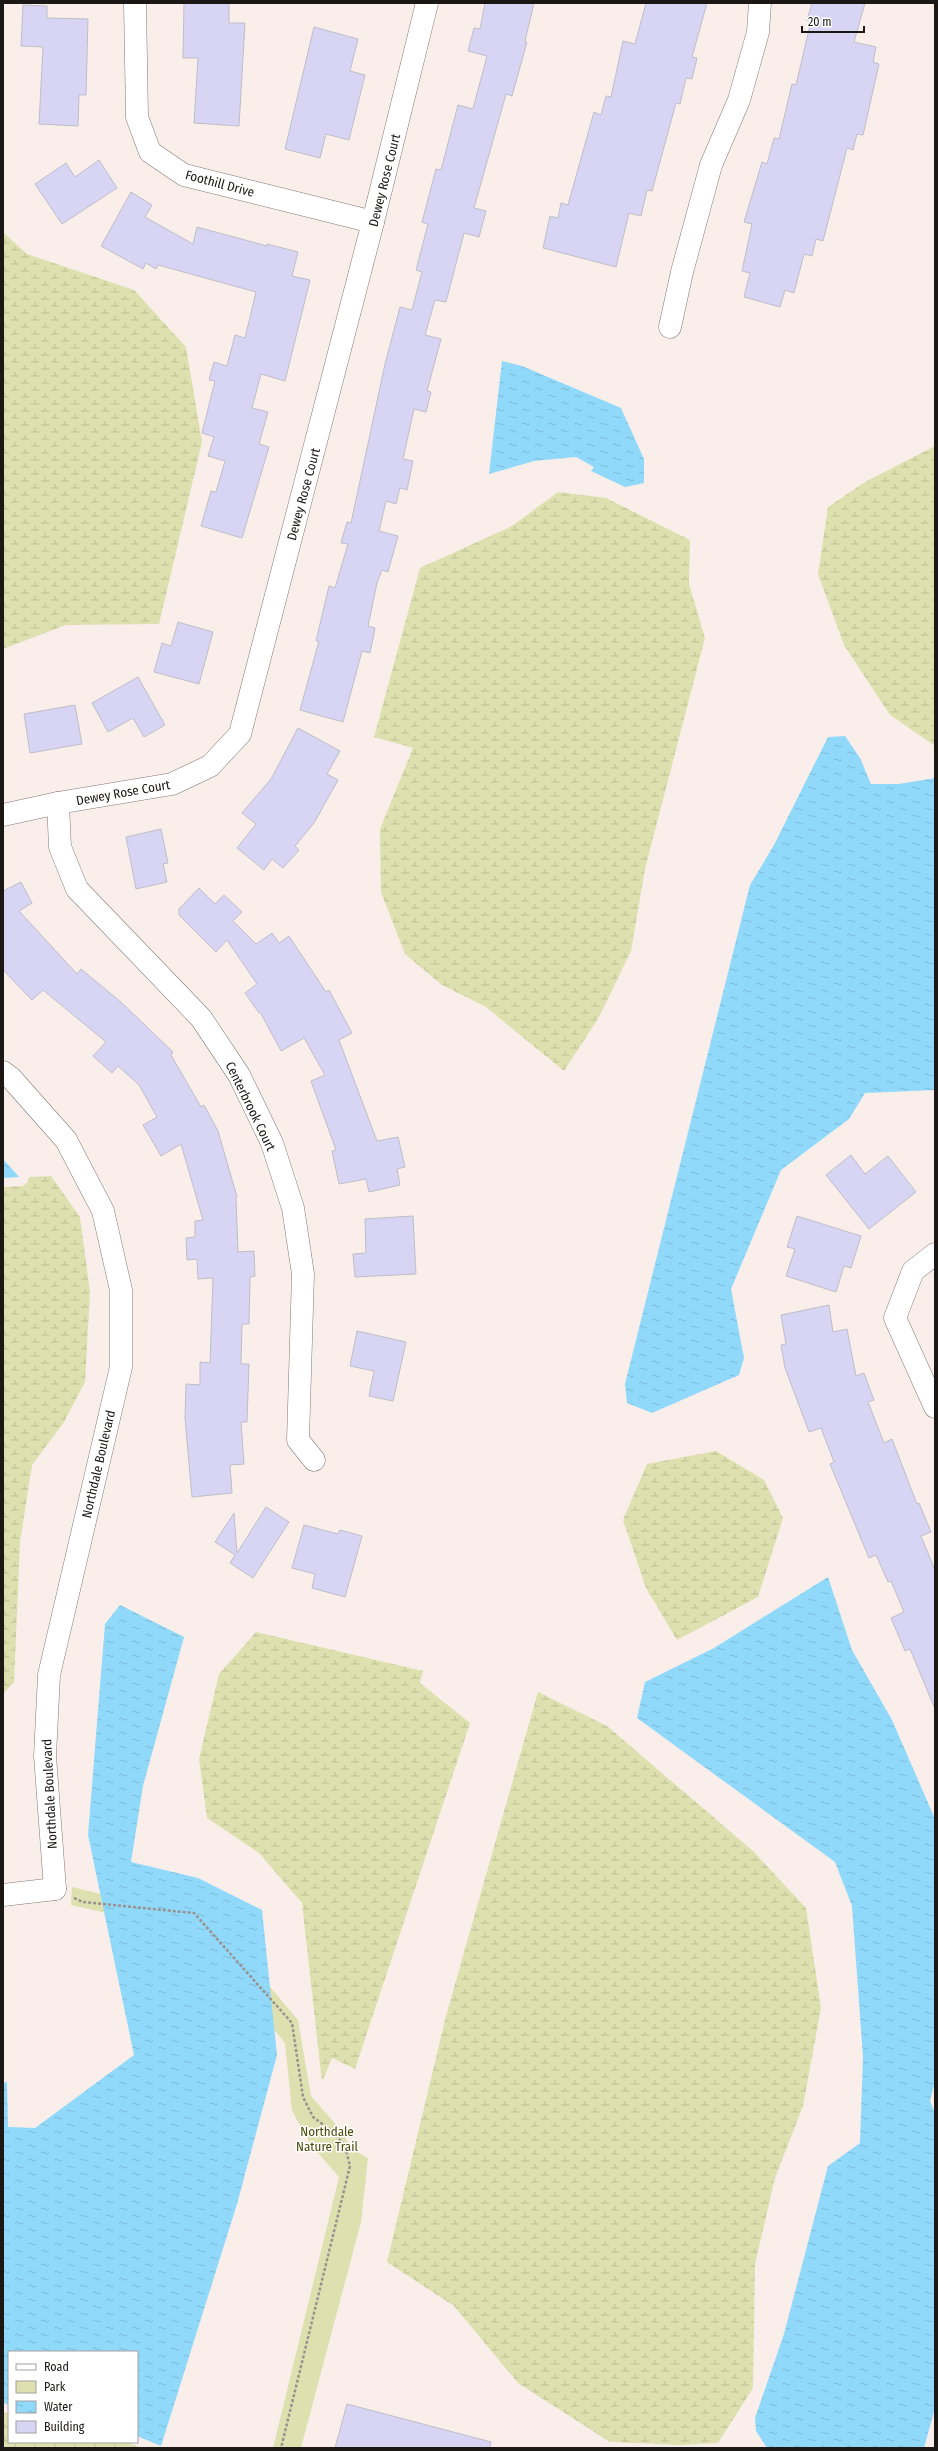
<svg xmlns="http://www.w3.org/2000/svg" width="938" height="2451" font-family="'Fira Sans Condensed',sans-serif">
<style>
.wetland{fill:url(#wetland-marsh)}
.green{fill:#dee1af}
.water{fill:url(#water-ripples)}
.building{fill:#d8d4f4;stroke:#bfbec7}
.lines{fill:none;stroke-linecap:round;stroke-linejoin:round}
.minor-casing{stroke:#827875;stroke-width:23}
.tertiary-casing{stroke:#827875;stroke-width:23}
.path{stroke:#9a928f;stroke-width:2.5;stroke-dasharray:3 2;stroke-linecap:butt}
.minor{stroke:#fff;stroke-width:22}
.tertiary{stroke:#fff;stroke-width:22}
.labels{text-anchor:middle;stroke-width:3;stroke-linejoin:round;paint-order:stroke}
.street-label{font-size:13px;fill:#1a1715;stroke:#fff}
.park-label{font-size:13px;fill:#4b4c0a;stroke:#fff}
</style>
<defs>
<pattern id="wetland-marsh" width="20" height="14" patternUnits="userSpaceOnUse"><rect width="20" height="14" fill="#dee1af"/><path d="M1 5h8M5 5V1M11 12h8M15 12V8" fill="none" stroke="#bec096"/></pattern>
<pattern id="water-ripples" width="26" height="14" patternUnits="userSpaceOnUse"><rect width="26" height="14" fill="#90d9fb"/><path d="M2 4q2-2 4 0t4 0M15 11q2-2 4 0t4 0" fill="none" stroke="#7cbad6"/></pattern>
</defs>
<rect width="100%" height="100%" fill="#f9eeea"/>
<g class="wetland">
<polygon points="3,232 27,254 134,290 186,347 202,442 159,624 66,625 3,649"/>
<polygon points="935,446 935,746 890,715 844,645 818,574 828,507 865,482"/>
<polygon points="558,492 606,498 690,540 689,584 705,638 645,869 631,951 599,1017 564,1071 486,1007 442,985 405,954 381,892 380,829 413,748 374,737 420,568 512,526"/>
<polygon points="51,1176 80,1217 90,1292 85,1382 64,1422 32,1465 20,1542 14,1682 3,1694 3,1187 23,1186 28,1182 29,1177"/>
<polygon points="716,1451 764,1480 783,1518 758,1597 677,1640 646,1588 623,1520 647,1464"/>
<polygon points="256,1632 423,1671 420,1683 470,1723 355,2069 332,2058 322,2082 302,1903 259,1853 207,1818 199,1759 219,1674"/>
<polygon points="538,1692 607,1726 753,1851 806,1908 821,2008 803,2106 775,2178 755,2264 753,2388 718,2443 681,2445 610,2442 518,2383 454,2306 387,2262 446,2016"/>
<polygon points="3,2412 9,2414 9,2442 126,2442 142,2448 3,2448"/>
</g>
<polygon class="green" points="72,1887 114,1897 202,1906 298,2020 311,2096 340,2129 352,2149 368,2158 361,2222 301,2448 273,2448 339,2177 311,2145 292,2111 285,2043 195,1933 71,1905"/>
<g class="water">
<polygon points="502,361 522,366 621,408 644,459 644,483 625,487 591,471 594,467 576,457 534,461 489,474"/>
<polygon points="845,736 860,758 871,784 899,784 935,778 935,1090 865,1093 849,1119 781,1170 731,1289 744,1358 739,1375 652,1413 627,1403 625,1384 750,885 774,845 828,737"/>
<polygon points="3,1159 19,1177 3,1178"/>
<polygon points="828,1577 852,1650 892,1720 935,1819 935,2081 930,2101 935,2113 935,2408 924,2448 767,2448 756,2431 755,2418 784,2334 828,2166 860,2143 863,2057 852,1906 835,1862 637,1718 645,1682 714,1648"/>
<polygon points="120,1605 184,1637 143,1786 131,1862 198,1878 262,1910 277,2055 237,2204 161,2446 137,2436 137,2352 9,2352 9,2405 3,2403 3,2083 7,2082 8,2127 35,2128 134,2055 88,1835 105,1624"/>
</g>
<g class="building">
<polygon points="184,3 229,3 229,23 245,23 239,126 194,123 198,58 183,58"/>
<polygon points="485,3 534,3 525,41 527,42 512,96 506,94 474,208 486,211 479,237 464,233 446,302 435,300 425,335 441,339 427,391 431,392 426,412 414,409 403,459 413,461 407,490 400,488 396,504 386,501 379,531 398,536 388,572 382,570 377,583 368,626 375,628 370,653 362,651 343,722 300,710 319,641 316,641 329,586 335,588 348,544 341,543 347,522 351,523 385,364 400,307 412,310 422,272 416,270 428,224 422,222 436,169 441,170 458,105 473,109 487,56 468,51 474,28 480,29"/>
<polygon points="646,3 707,3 692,57 697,58 692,79 686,78 680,104 676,103 652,191 647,190 641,216 629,213 616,267 543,248 550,216 558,218 561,203 568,205 594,112 601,115 606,96 611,97 623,41 635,44"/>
<polygon points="812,3 865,3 854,42 876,47 873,62 879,64 863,135 857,134 853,150 847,148 823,241 816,239 812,256 804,254 794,293 785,290 780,307 744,297 750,273 742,271 752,224 744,222 762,162 767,164 774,138 779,139 792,84 796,85 811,21 807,20"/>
<polygon points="23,5 47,6 47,18 88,19 86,95 79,95 78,126 39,124 43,47 21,46"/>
<polygon points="314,27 358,39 350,71 365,75 349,140 326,134 320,158 285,149"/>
<polygon points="99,160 117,188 62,224 35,184 66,163 75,177"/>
<polygon points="131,192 152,205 145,217 193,244 197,227 267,246 267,244 298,252 292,276 310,280 285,381 261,374 252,408 268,412 259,444 269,447 242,538 201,526 211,491 216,492 225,461 208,456 214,437 202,433 215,381 209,380 214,362 227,366 235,335 245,338 256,292 158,265 156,269 146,263 143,269 101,246"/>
<polygon points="178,622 213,632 199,684 154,672 162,643 171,646"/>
<polygon points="138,677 165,725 144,737 133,718 108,732 92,703"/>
<polygon points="75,705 82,744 30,753 24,714"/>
<polygon points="298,728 340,751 327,774 338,780 314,823 295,846 299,850 283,868 272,859 264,870 237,848 256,824 242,813 271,779"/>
<polygon points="161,829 168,863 163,864 167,882 136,889 126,837"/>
<polygon points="21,882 32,903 19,911 77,974 81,969 122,1003 173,1052 171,1055 201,1107 204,1105 218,1131 237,1197 236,1198 238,1252 254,1251 255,1276 250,1277 249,1324 242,1324 241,1364 249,1364 247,1422 241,1422 244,1464 230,1465 232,1493 192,1497 185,1418 186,1384 200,1385 200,1362 210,1363 213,1278 198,1279 197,1259 187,1260 186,1238 195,1237 195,1221 203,1220 181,1144 161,1156 143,1125 157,1117 139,1085 118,1066 112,1073 93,1056 106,1042 43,990 32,1000 3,970 3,891"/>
<polygon points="199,888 215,904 224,895 242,912 233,921 256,944 272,933 279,943 289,936 326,992 329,990 352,1033 339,1040 377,1141 398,1137 405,1167 397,1169 400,1185 369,1192 366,1179 339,1184 332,1151 336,1150 311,1081 325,1075 304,1038 281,1051 260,1012 259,1013 245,993 257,984 227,940 216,952 179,915 179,909"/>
<polygon points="851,1155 865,1174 888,1156 916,1192 869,1229 826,1175"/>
<polygon points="413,1216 416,1274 355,1277 353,1254 366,1253 365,1219"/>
<polygon points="797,1216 861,1236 851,1268 844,1266 836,1292 786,1276 795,1249 787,1247"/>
<polygon points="829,1305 833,1332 847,1329 856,1376 864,1373 874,1400 868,1402 884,1443 892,1439 917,1504 919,1503 931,1532 921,1536 935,1570 935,1709 910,1649 905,1651 891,1618 904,1612 891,1581 888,1582 876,1555 869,1558 830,1464 834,1462 821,1428 809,1432 785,1368 781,1345 786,1344 781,1315"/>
<polygon points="357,1331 406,1342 393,1401 369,1396 374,1371 350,1366"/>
<polygon points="266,1507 289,1522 253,1578 230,1563 235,1555 215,1542 234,1513 237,1553"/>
<polygon points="304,1525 338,1534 340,1530 362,1536 345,1597 312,1588 315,1574 292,1568"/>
<polygon points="347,2404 491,2442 490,2448 335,2448"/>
</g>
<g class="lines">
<g class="minor-casing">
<g id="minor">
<polyline points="135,3 137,117 150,152 184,175 373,222"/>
<polyline points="670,327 682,272 711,165 739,100 758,32 760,3"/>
<polyline points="58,803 60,847 77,889 201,1018 239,1075 272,1143 293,1208 303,1274 298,1440 314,1460"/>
<polyline points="3,815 58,803 172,784 210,766 240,734 373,222 427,3"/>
<polyline points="935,1254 913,1271 895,1318 935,1407"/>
<polyline points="3,1895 55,1889"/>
</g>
</g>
<g class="tertiary-casing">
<polyline id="tertiary" points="3,1072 11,1078 66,1140 103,1211 121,1290 121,1367 49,1675 45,1756 55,1889"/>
</g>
<polyline class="path" points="74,1898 83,1902 194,1913 292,2023 303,2097 313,2117 332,2131 345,2146 350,2166 281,2448"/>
<use href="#minor" class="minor"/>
<use href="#tertiary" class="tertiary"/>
</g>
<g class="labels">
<g class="street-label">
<text transform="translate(384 180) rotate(-76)" y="5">Dewey Rose Court</text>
<text transform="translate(220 183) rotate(15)" y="5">Foothill Drive</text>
<text transform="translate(303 494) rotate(-75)" y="5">Dewey Rose Court</text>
<text transform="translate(123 792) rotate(-10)" y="5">Dewey Rose Court</text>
<text transform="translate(251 1106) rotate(64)" y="5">Centerbrook Court</text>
<text transform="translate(98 1464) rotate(-77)" y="5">Northdale Boulevard</text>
<text transform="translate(49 1794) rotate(-93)" y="5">Northdale Boulevard</text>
</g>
<g class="park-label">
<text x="327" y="2136">Northdale<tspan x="327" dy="15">Nature Trail</tspan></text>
</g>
</g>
<rect width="938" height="2451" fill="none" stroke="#1a1715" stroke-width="8"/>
<rect x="8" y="2351" width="130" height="92" fill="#ffffff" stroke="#a3a2a1"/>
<rect x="16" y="2364" width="20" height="6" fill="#ffffff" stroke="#a3a2a1"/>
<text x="44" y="2371" font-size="12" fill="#1a1715">Road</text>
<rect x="16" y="2381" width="20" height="12" fill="#dee1af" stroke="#a3a2a1"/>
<text x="44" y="2391" font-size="12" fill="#1a1715">Park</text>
<rect x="16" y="2401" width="20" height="12" fill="url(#water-ripples)" stroke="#a3a2a1"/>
<text x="44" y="2411" font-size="12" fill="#1a1715">Water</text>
<rect x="16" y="2421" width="20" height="12" fill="#d8d4f4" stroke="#a3a2a1"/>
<text x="44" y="2431" font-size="12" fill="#1a1715">Building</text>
<path d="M802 26v6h62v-6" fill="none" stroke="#1a1715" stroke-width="2"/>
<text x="808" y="26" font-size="12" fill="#1a1715" stroke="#ffffff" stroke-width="3" paint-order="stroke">20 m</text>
</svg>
